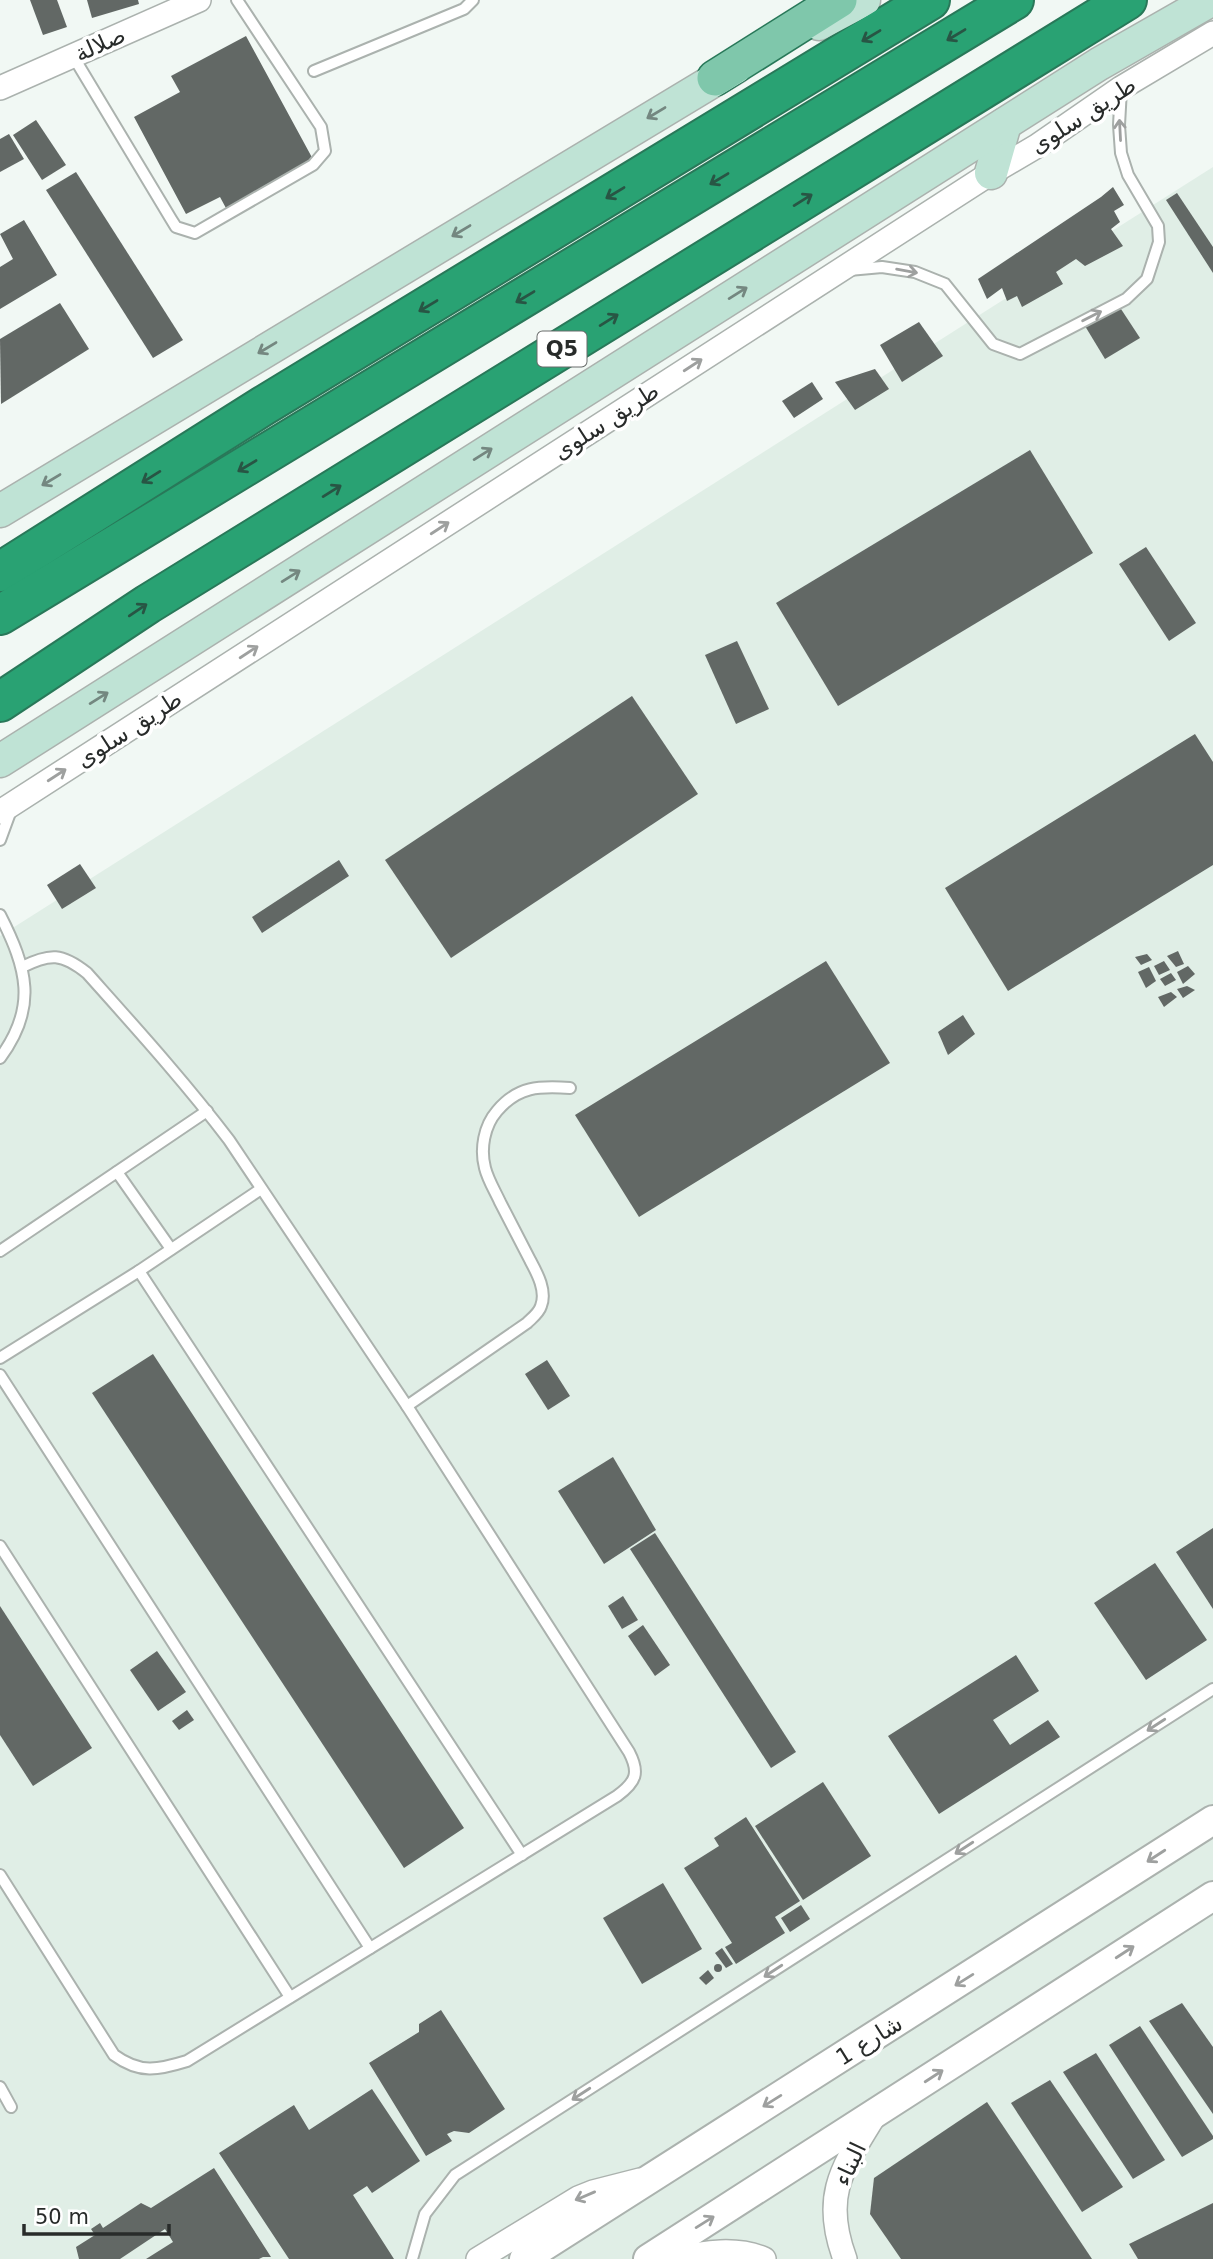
<svg xmlns="http://www.w3.org/2000/svg" width="1213" height="2259" font-family="'DejaVu Sans','Noto Naskh Arabic',sans-serif">
<style>
.built{fill:#e0eee6}
.building{fill:#626865}
.lines{fill:none;stroke-linecap:round;stroke-linejoin:round}
.service-casing{stroke:#abb2ae;stroke-width:14}
.minor-casing{stroke:#abb2ae;stroke-width:26}
.tertiary-casing{stroke:#abb2ae;stroke-width:32}
.secondary-casing{stroke:#abb2ae;stroke-width:35}
.primary-casing{stroke:#297859;stroke-width:38}
.motorway-casing{stroke:#297859;stroke-width:42}
.service{stroke:#fff;stroke-width:10}
.minor{stroke:#fff;stroke-width:23}
.tertiary{stroke:#fff;stroke-width:28}
.secondary{stroke:#bfe3d5;stroke-width:32}
.primary{stroke:#7fc7ab;stroke-width:35}
.motorway{stroke:#29a273;stroke-width:38}
.oneway{stroke:#285544}
.oneway2{stroke:#748780}
.oneway3{stroke:#9ea09f}
.labels{text-anchor:middle;stroke-width:7;stroke-linejoin:round;paint-order:stroke}
.shield{fill:#fff;stroke:#686b6a;stroke-width:2}
.shield-label{font-size:21px;font-weight:bold;fill:#282b2a}
.street-label{font-size:23px;fill:#282b2a;stroke:#fff}
</style>
<rect width="100%" height="100%" fill="#f1f8f4"/>
<polygon class="built" points="1213,167 1213,2259 0,2259 0,936"/>
<g class="building">
<polygon points="30,0 57,0 67,27 43,35"/>
<polygon points="87,0 138,0 139,4 92,18"/>
<polygon points="246,36 315,163 227,210 220,197 186,214 134,117 180,92 171,76"/>
<polygon points="36,120 66,165 42,180 13,135"/>
<polygon points="9,134 24,159 0,172 0,139"/>
<polygon points="76,172 183,340 153,358 46,190"/>
<polygon points="1113,187 1124,205 1114,211 1120,222 1111,229 1123,246 1085,266 1076,259 1056,272 1063,284 1022,307 1017,296 1007,301 1002,288 987,299 978,279 1101,197"/>
<polygon points="1177,193 1213,247 1213,273 1166,200"/>
<polygon points="24,220 57,275 0,309 0,267 13,259 0,234"/>
<polygon points="60,303 89,349 1,404 0,339"/>
<polygon points="1119,306 1140,338 1105,359 1085,326"/>
<polygon points="919,322 943,356 902,382 880,345"/>
<polygon points="875,369 889,389 855,410 835,382"/>
<polygon points="812,382 823,399 794,418 782,401"/>
<polygon points="1030,450 1093,553 838,706 776,603"/>
<polygon points="1146,547 1196,623 1169,641 1119,564"/>
<polygon points="737,641 769,709 736,724 705,655"/>
<polygon points="632,696 698,794 451,958 385,860"/>
<polygon points="1195,734 1213,762 1213,865 1008,991 945,888"/>
<polygon points="339,860 349,876 262,933 252,917"/>
<polygon points="80,864 96,888 62,909 47,885"/>
<polygon points="1178,951 1184,964 1176,967 1167,956"/>
<polygon points="1147,954 1152,960 1141,965 1135,957"/>
<polygon points="826,961 890,1063 639,1217 575,1115"/>
<polygon points="1164,961 1170,970 1159,975 1154,966"/>
<polygon points="1188,966 1195,974 1183,984 1177,972"/>
<polygon points="1149,967 1156,981 1146,988 1138,972"/>
<polygon points="1171,973 1176,980 1165,986 1160,979"/>
<polygon points="1187,986 1195,990 1183,998 1177,989"/>
<polygon points="1171,992 1177,997 1164,1007 1158,997"/>
<polygon points="963,1015 975,1034 948,1055 938,1032"/>
<polygon points="153,1354 464,1828 404,1868 92,1393"/>
<polygon points="547,1360 570,1396 548,1410 525,1374"/>
<polygon points="613,1457 656,1530 604,1564 558,1491"/>
<polygon points="1213,1528 1213,1609 1176,1552"/>
<polygon points="655,1533 796,1752 771,1768 630,1549"/>
<polygon points="1155,1563 1207,1640 1146,1680 1094,1603"/>
<polygon points="623,1596 638,1620 622,1629 608,1606"/>
<polygon points="0,1606 92,1748 33,1786 0,1735"/>
<polygon points="643,1625 670,1665 655,1676 628,1636"/>
<polygon points="157,1651 186,1692 158,1711 130,1670"/>
<polygon points="1016,1655 1039,1691 993,1720 1010,1745 1048,1720 1060,1737 939,1814 888,1736"/>
<polygon points="187,1710 194,1720 179,1730 172,1721"/>
<polygon points="823,1782 871,1856 803,1900 755,1826"/>
<polygon points="746,1817 800,1901 775,1917 785,1933 736,1964 725,1947 732,1943 684,1868 719,1846 714,1838"/>
<polygon points="663,1883 702,1949 642,1984 603,1918"/>
<polygon points="801,1905 810,1919 790,1932 781,1918"/>
<polygon points="722,1948 733,1964 726,1968 715,1953"/>
<circle cx="718" cy="1968" r="4"/>
<polygon points="708,1970 714,1978 706,1985 699,1978"/>
<polygon points="1182,2003 1213,2047 1213,2114 1149,2021"/>
<polygon points="441,2010 505,2109 469,2133 454,2131 447,2134 452,2141 426,2156 369,2063 419,2032 419,2024"/>
<polygon points="1140,2026 1213,2136 1213,2139 1182,2157 1109,2045"/>
<polygon points="1096,2053 1165,2160 1133,2179 1063,2072"/>
<polygon points="1050,2080 1123,2187 1082,2212 1011,2103"/>
<polygon points="372,2089 420,2161 372,2193 367,2186 353,2195 394,2259 289,2259 219,2153 294,2105 309,2130"/>
<polygon points="987,2102 1092,2259 901,2259 870,2214 874,2178"/>
<polygon points="214,2168 271,2257 263,2257 259,2259 146,2259 173,2242 165,2229 120,2259 79,2259 76,2247 95,2235 91,2229 100,2223 103,2228 141,2203 151,2208"/>
<polygon points="1213,2203 1213,2259 1138,2259 1129,2244"/>
</g>
<g class="lines">
<g class="service-casing">
<g id="service">
<polyline points="73,56 171,219 176,227 195,233 313,165 325,151 321,127 237,0"/>
<polyline points="314,71 464,9 473,0"/>
<polyline points="849,270 882,267 915,272 945,284 993,344 1020,354 1126,299 1147,279 1159,242 1158,226 1128,175 1121,153 1119,125 1121,89"/>
<polyline points="0,840 11,810"/>
<path d="M0 915C27 968 38 1007 0 1058"/>
<polyline points="117,1172 171,1249"/>
<polyline points="0,1251 207,1111"/>
<polyline points="139,1271 522,1855"/>
<polyline points="0,1358 139,1271 261,1189"/>
<polyline points="0,1375 370,1948"/>
<path d="M407 1406 527 1323C532 1318 539 1313 541 1306 547 1291 537 1273 530 1260 520 1241 510 1221 500 1202 495 1191 488 1180 485 1168 480 1149 484 1126 497 1111 518 1086 539 1086 570 1088"/>
<polyline points="0,1546 290,1997"/>
<path d="M0 1875 114 2055C140 2074 158 2070 187 2061L617 1796C636 1782 640 1773 629 1752L407 1406 229 1140C185 1082 136 1028 87 973 62 953 50 953 22 967"/>
<polyline points="0,2087 11,2107"/>
<polyline points="412,2259 425,2214 455,2175 1213,1689"/>
</g>
</g>
<g class="minor-casing">
<g id="minor">
<polyline points="0,88 199,0"/>
<polyline points="0,812 991,173 1037,146 1121,88 1213,33"/>
<polyline points="478,2259 578,2198 593,2192 640,2180"/>
<path d="M676 2259C704 2252 737 2247 764 2259"/>
<path d="M845 2259C821 2195 843 2167 876 2113"/>
</g>
</g>
<g class="tertiary-casing">
<g id="tertiary">
<polyline points="524,2259 1213,1820"/>
<polyline points="648,2259 1213,1896"/>
</g>
</g>
<g class="secondary-casing">
<g id="secondary">
<polyline points="819,24 864,0"/>
<polyline points="991,173 1005,124"/>
<polyline points="0,511 736,67"/>
<polyline points="0,761 1099,64 1211,0"/>
</g>
</g>
<g class="primary-casing">
<polyline id="primary" points="715,78 839,0"/>
</g>
<g class="motorway-casing">
<g id="motorway">
<polyline points="0,572 263,406 930,0"/>
<polyline points="0,615 1014,0"/>
<polyline points="0,702 148,604 1127,0"/>
</g>
</g>
<use href="#service" class="service"/>
<use href="#minor" class="minor"/>
<use href="#tertiary" class="tertiary"/>
<use href="#secondary" class="secondary"/>
<use href="#primary" class="primary"/>
<use href="#motorway" class="motorway"/>
</g>
<defs><path id="oneway-shaft" d="M-6 0H5M1.5-3L5.5 0L1.5 3" fill="none" stroke-width="1.6" stroke-linecap="round" stroke-linejoin="round" transform="scale(1.75)"/></defs>
<g class="oneway">
<use href="#oneway-shaft" transform="translate(956 35) rotate(149)"/>
<use href="#oneway-shaft" transform="translate(871 36) rotate(149)"/>
<use href="#oneway-shaft" transform="translate(719 179) rotate(149)"/>
<use href="#oneway-shaft" transform="translate(615 193) rotate(149)"/>
<use href="#oneway-shaft" transform="translate(803 200) rotate(-32)"/>
<use href="#oneway-shaft" transform="translate(525 297) rotate(149)"/>
<use href="#oneway-shaft" transform="translate(428 306) rotate(149)"/>
<use href="#oneway-shaft" transform="translate(609 320) rotate(-32)"/>
<use href="#oneway-shaft" transform="translate(247 466) rotate(149)"/>
<use href="#oneway-shaft" transform="translate(151 477) rotate(148)"/>
<use href="#oneway-shaft" transform="translate(332 491) rotate(-32)"/>
<use href="#oneway-shaft" transform="translate(138 610) rotate(-34)"/>
</g>
<g class="oneway2">
<use href="#oneway-shaft" transform="translate(656 113) rotate(149)"/>
<use href="#oneway-shaft" transform="translate(461 231) rotate(149)"/>
<use href="#oneway-shaft" transform="translate(738 293) rotate(-32)"/>
<use href="#oneway-shaft" transform="translate(267 348) rotate(149)"/>
<use href="#oneway-shaft" transform="translate(483 454) rotate(-32)"/>
<use href="#oneway-shaft" transform="translate(51 480) rotate(149)"/>
<use href="#oneway-shaft" transform="translate(291 576) rotate(-32)"/>
<use href="#oneway-shaft" transform="translate(99 698) rotate(-32)"/>
</g>
<g class="oneway3">
<use href="#oneway-shaft" transform="translate(1120 130) rotate(-93)"/>
<use href="#oneway-shaft" transform="translate(907 271) rotate(10)"/>
<use href="#oneway-shaft" transform="translate(1092 316) rotate(-27)"/>
<use href="#oneway-shaft" transform="translate(693 365) rotate(-33)"/>
<use href="#oneway-shaft" transform="translate(440 528) rotate(-33)"/>
<use href="#oneway-shaft" transform="translate(249 652) rotate(-33)"/>
<use href="#oneway-shaft" transform="translate(57 775) rotate(-33)"/>
<use href="#oneway-shaft" transform="translate(1156 1725) rotate(147)"/>
<use href="#oneway-shaft" transform="translate(964 1848) rotate(147)"/>
<use href="#oneway-shaft" transform="translate(1156 1856) rotate(147)"/>
<use href="#oneway-shaft" transform="translate(1125 1952) rotate(-33)"/>
<use href="#oneway-shaft" transform="translate(773 1971) rotate(147)"/>
<use href="#oneway-shaft" transform="translate(964 1980) rotate(148)"/>
<use href="#oneway-shaft" transform="translate(934 2076) rotate(-33)"/>
<use href="#oneway-shaft" transform="translate(581 2094) rotate(147)"/>
<use href="#oneway-shaft" transform="translate(772 2101) rotate(148)"/>
<use href="#oneway-shaft" transform="translate(585 2196) rotate(157)"/>
<use href="#oneway-shaft" transform="translate(705 2222) rotate(-32)"/>
</g>
<g class="labels">
<rect class="shield" x="537.5" y="331.5" width="49" height="35" rx="5"/>
<g class="shield-label">
<text x="562" y="356">Q5</text>
</g>
<g class="street-label">
<text transform="translate(100 44) rotate(-24)" y="8">صلالة</text>
<text transform="translate(1083 115) rotate(-33)" y="8">طريق سلوى</text>
<text transform="translate(606 421) rotate(-33)" y="8">طريق سلوى</text>
<text transform="translate(129 729) rotate(-33)" y="8">طريق سلوى</text>
<text transform="translate(869 2040) rotate(-32)" y="8">شارع 1</text>
<text transform="translate(850 2164) rotate(-65)" y="8">البناء</text>
</g>
</g>
<path d="M24 2224v10h145v-10" fill="none" stroke="#282b2a" stroke-width="3.5"/>
<text x="35" y="2224" font-size="21" fill="#282b2a" stroke="#ffffff" stroke-width="5" paint-order="stroke">50 m</text>
</svg>
